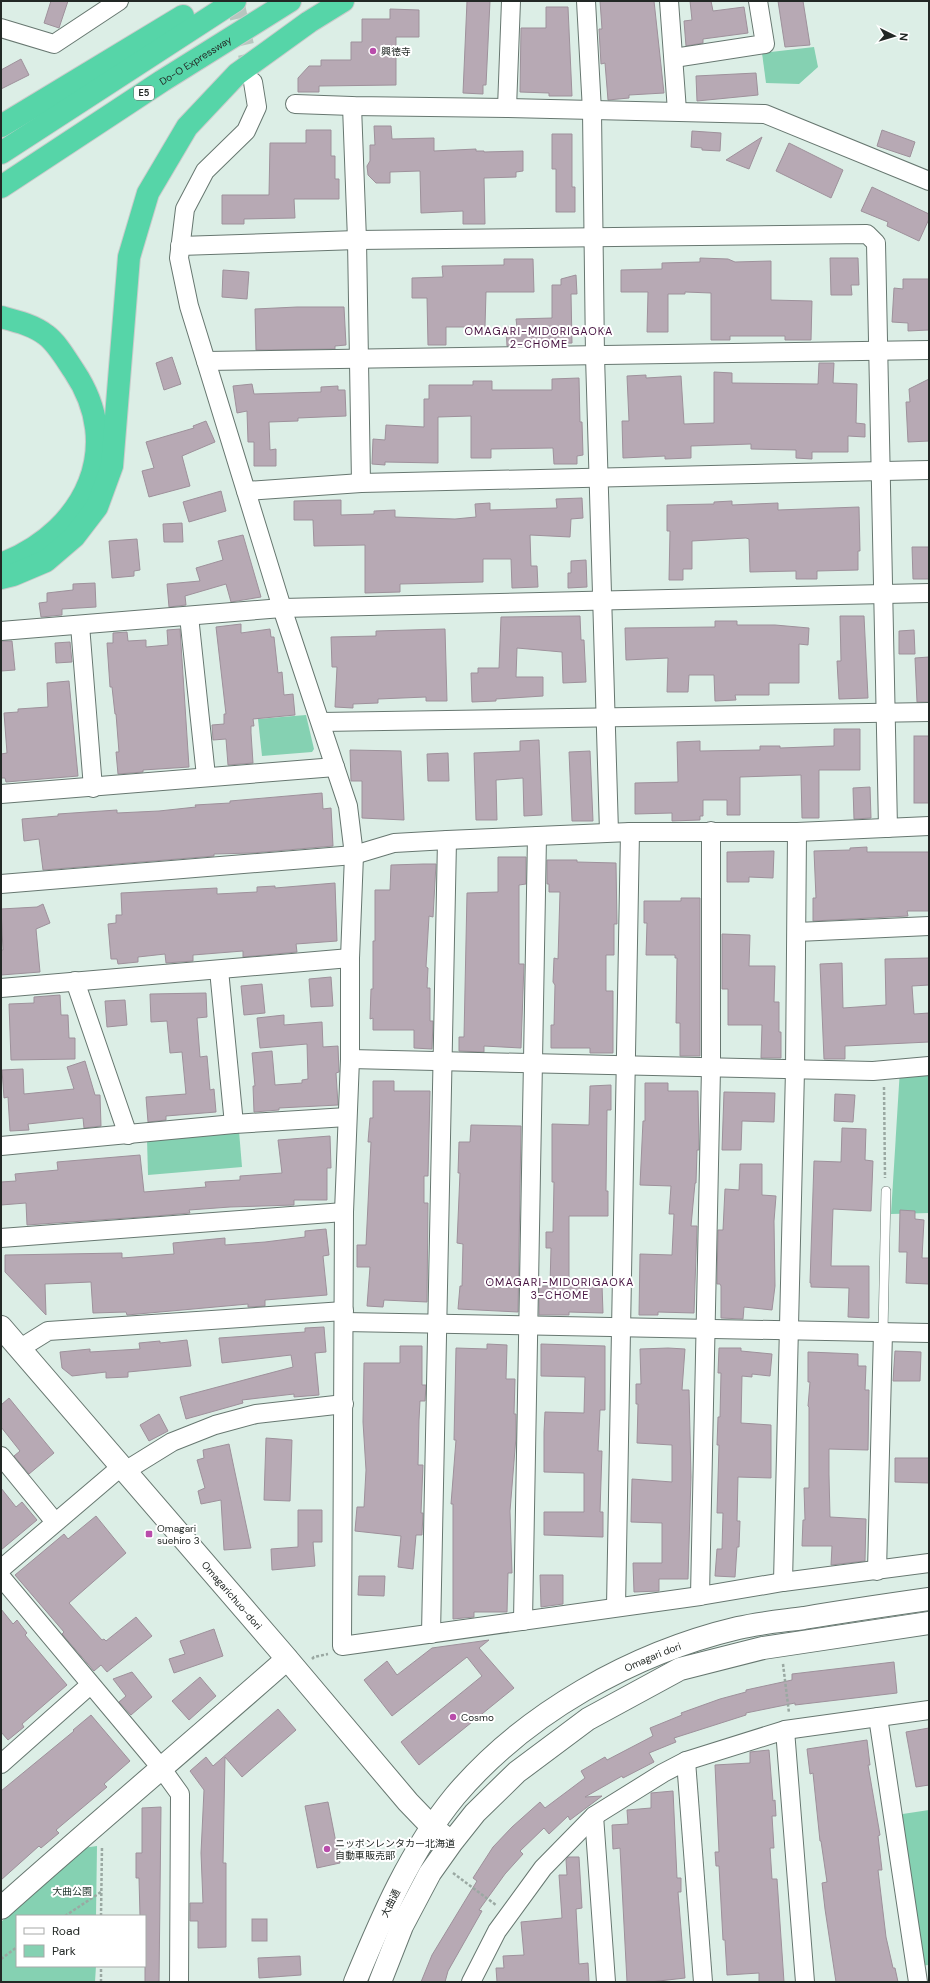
<svg xmlns="http://www.w3.org/2000/svg" width="930" height="1983" font-family="'DM Sans','Noto Sans JP',sans-serif">
<style>
.green{fill:#85d1b2}
.building{fill:#b7a9b4;stroke:#9e919b}
.lines{fill:none;stroke-linecap:round;stroke-linejoin:round}
.street-tunnel{stroke:#b7c6bf;stroke-width:18;stroke-dasharray:18 9;stroke-linecap:butt}
.lane-casing{stroke:#677770;stroke-width:10}
.street-casing{stroke:#677770;stroke-width:20}
.secondary-casing{stroke:#677770;stroke-width:24}
.highway-casing{stroke:#cacbcb;stroke-width:24}
.path{stroke:#9aa8a2;stroke-width:2.5;stroke-dasharray:3 2;stroke-linecap:butt}
.lane{stroke:#fff;stroke-width:9}
.street{stroke:#fff;stroke-width:18}
.secondary{stroke:#fff;stroke-width:22}
.highway{stroke:#56d5a8;stroke-width:22}
.poi-dot{fill:#b94cab;stroke:#fff;stroke-width:1.5}
.labels{text-anchor:middle;stroke-width:4;stroke-linejoin:round;paint-order:stroke}
.shield{fill:#fff;stroke:#646866;stroke-width:1}
.shield-label{font-size:9px;font-weight:bold;fill:#222825}
.poi-label{font-size:10px;fill:#222825;stroke:#fff;text-anchor:start}
.street-label{font-size:10px;fill:#222825;stroke:#fff}
.park-label{font-size:10px;fill:#1d3229;stroke:#fff}
.neighbourhood-label{font-size:11px;letter-spacing:1px;fill:#461240;stroke:#fff}
</style>
<rect width="100%" height="100%" fill="#dceee6"/>
<g class="green">
<polygon points="814,47 818,67 799,84 766,83 762,53"/>
<polygon points="306,715 314,749 312,752 262,756 258,719"/>
<polygon points="929,1066 929,1213 891,1214 900,1069"/>
<polygon points="239,1131 242,1167 148,1175 147,1139"/>
<polygon points="929,1810 929,1965 916,1966 896,1815"/>
<polygon points="97,1846 96,1916 17,1916 17,1966 96,1966 95,1982 1,1982 1,1922 83,1848"/>
</g>
<g class="building">
<polygon points="51,1 68,1 59,28 44,23"/>
<polygon points="467,1 490,1 486,85 483,85 483,94 463,93"/>
<polygon points="600,1 654,1 664,93 629,95 629,98 608,100 605,63 601,64 599,29 602,29"/>
<polygon points="690,1 711,1 713,11 744,7 748,33 703,39 703,43 686,46 684,21 692,20"/>
<polygon points="778,1 803,1 810,45 785,47"/>
<polygon points="546,7 568,7 572,96 549,96 549,93 520,92 521,28 546,28"/>
<polygon points="390,9 419,10 419,37 396,37 396,85 319,86 319,92 298,92 298,78 309,66 321,66 321,60 351,60 351,42 362,42 362,19 390,19"/>
<polygon points="21,59 29,75 1,89 1,70"/>
<polygon points="756,73 758,95 697,101 696,76"/>
<polygon points="374,126 391,126 392,139 434,138 434,151 476,149 476,151 484,151 484,152 523,151 523,171 516,172 516,177 484,178 485,224 463,224 463,211 421,213 420,171 390,172 390,183 376,183 368,175 367,166 370,161 370,145 375,145"/>
<polygon points="306,130 331,130 331,156 335,156 335,179 339,179 339,199 294,199 295,218 244,219 244,224 222,224 222,195 269,195 270,143 306,143"/>
<polygon points="882,130 915,142 910,157 877,146"/>
<polygon points="692,131 721,133 720,151 702,150 702,148 691,147"/>
<polygon points="552,134 572,134 572,187 575,187 575,212 556,212 556,169 552,169"/>
<polygon points="762,137 749,169 726,160"/>
<polygon points="789,143 843,170 831,198 776,171"/>
<polygon points="872,187 929,214 929,219 919,241 887,226 888,222 861,211"/>
<polygon points="700,258 728,259 735,262 771,261 771,300 812,301 811,340 785,340 785,336 730,336 730,340 711,340 711,293 685,292 685,294 668,294 668,332 647,332 648,292 621,292 621,270 662,269 662,263 700,262"/>
<polygon points="830,258 858,258 859,285 851,285 852,295 831,295"/>
<polygon points="504,259 533,259 534,292 486,292 485,327 446,327 446,345 428,345 427,298 412,298 412,278 443,277 442,266 504,265"/>
<polygon points="223,270 249,272 247,299 222,297"/>
<polygon points="576,275 577,294 571,294 572,343 507,346 506,327 517,327 516,319 552,318 552,285 561,285 561,279"/>
<polygon points="903,279 929,279 929,330 908,331 908,323 892,322 894,288 903,289"/>
<polygon points="297,307 344,307 346,345 335,346 335,349 256,350 255,309"/>
<polygon points="172,357 181,384 164,390 156,363"/>
<polygon points="819,363 834,363 833,383 857,384 856,423 865,424 865,437 848,436 848,452 812,452 812,459 796,458 796,450 751,449 751,444 691,446 691,458 665,459 665,456 623,458 622,421 629,421 627,376 646,375 646,378 681,376 684,424 714,423 714,372 732,373 732,383 818,384"/>
<polygon points="579,378 580,422 582,422 583,455 577,456 577,464 554,464 553,448 491,449 491,458 471,458 471,416 438,417 438,463 385,462 385,465 372,464 373,439 385,440 386,425 424,427 424,399 429,399 429,385 473,385 473,381 492,381 492,390 552,390 552,379"/>
<polygon points="929,379 929,441 908,442 906,402 910,402 909,389"/>
<polygon points="252,384 254,394 321,392 321,387 338,386 338,390 345,390 346,416 298,418 298,421 269,422 270,450 276,449 276,466 254,466 254,442 248,442 247,411 237,413 233,386"/>
<polygon points="206,421 215,442 182,456 190,486 149,497 142,471 154,468 146,442 194,428 193,426"/>
<polygon points="221,491 226,511 189,522 183,502"/>
<polygon points="582,498 583,518 571,519 570,537 530,535 531,566 537,566 538,587 512,588 511,559 483,559 483,582 400,584 400,592 365,593 365,545 314,546 313,520 294,520 294,501 341,500 341,515 374,514 374,511 395,510 395,517 455,519 476,517 475,504 490,503 490,510 557,508 556,499"/>
<polygon points="732,501 732,505 778,503 778,510 859,507 860,551 858,551 858,570 817,571 817,579 796,579 796,571 750,572 749,539 746,538 692,541 692,569 683,569 683,580 669,580 670,531 667,531 667,505 714,504 714,502"/>
<polygon points="182,523 183,542 164,542 163,524"/>
<polygon points="243,535 261,597 231,602 226,584 185,596 186,605 169,607 167,584 200,581 196,568 223,560 218,541"/>
<polygon points="137,539 140,570 134,571 134,576 112,578 109,541"/>
<polygon points="912,547 929,547 929,579 913,579"/>
<polygon points="586,560 587,587 568,588 568,573 571,573 571,561"/>
<polygon points="95,583 96,607 62,609 62,615 41,617 39,603 47,602 47,593 73,590 73,584"/>
<polygon points="580,616 581,640 584,640 586,682 563,683 562,652 517,648 516,677 543,677 543,696 496,699 496,701 472,702 471,673 478,673 478,668 499,668 501,617"/>
<polygon points="840,616 864,616 868,698 839,699 837,661 841,661"/>
<polygon points="715,621 737,621 737,625 775,625 809,628 808,645 799,644 799,683 769,683 769,695 735,695 736,700 715,701 714,675 689,675 688,692 667,692 668,658 626,660 625,628 715,627"/>
<polygon points="241,624 241,633 270,629 271,637 274,637 278,673 282,672 284,695 293,694 295,715 253,719 254,726 251,726 251,733 253,763 228,765 226,739 213,740 212,725 224,724 224,714 226,714 216,627"/>
<polygon points="180,629 189,767 143,770 143,772 118,774 116,752 119,752 116,714 115,714 112,687 110,687 107,643 113,643 113,633 127,632 128,641 146,640 146,647 168,645 167,630"/>
<polygon points="445,629 447,701 426,701 426,697 378,699 378,703 353,704 353,708 335,707 337,667 332,667 331,637 376,636 376,631"/>
<polygon points="914,630 915,654 899,654 899,631"/>
<polygon points="1,641 12,641 15,670 1,671"/>
<polygon points="70,642 72,662 56,663 55,643"/>
<polygon points="929,657 929,702 917,702 915,658"/>
<polygon points="69,681 78,776 6,782 5,778 1,778 1,754 7,753 4,713 18,712 18,709 48,707 47,683"/>
<polygon points="834,729 860,729 860,770 819,770 819,818 802,818 801,775 740,777 740,815 727,815 727,800 703,800 703,816 700,816 700,820 672,821 672,813 635,814 635,783 678,782 677,742 700,741 700,751 760,750 760,746 780,746 780,748 834,746"/>
<rect x="914" y="736" width="15" height="67"/>
<polygon points="539,740 542,815 524,816 523,778 496,780 497,820 476,820 474,753 520,751 520,741"/>
<polygon points="350,750 401,751 404,820 362,818 362,781 351,781"/>
<polygon points="590,751 593,821 572,821 569,752"/>
<polygon points="448,753 449,781 428,781 427,754"/>
<polygon points="870,787 871,818 854,819 853,788"/>
<polygon points="322,793 323,809 331,808 333,846 252,853 214,854 214,856 43,870 39,839 24,841 22,819 58,816 58,814 117,810 117,813 159,811 196,807 195,805 230,803 230,801"/>
<polygon points="867,847 867,852 929,852 929,911 907,911 908,916 813,921 813,898 816,898 814,851 850,850 850,848"/>
<polygon points="774,851 773,878 749,877 749,882 727,882 727,852"/>
<polygon points="498,857 526,857 526,884 519,885 519,964 524,964 521,1048 484,1046 484,1052 459,1051 459,1037 464,1037 467,893 498,892"/>
<polygon points="547,860 577,860 577,862 616,863 617,924 614,924 614,955 606,955 606,991 613,991 613,1053 590,1053 590,1048 551,1048 551,1025 554,1025 555,985 553,982 554,958 558,959 560,892 549,892 549,884 547,884"/>
<polygon points="423,864 436,864 433,917 429,916 426,967 428,968 427,988 430,988 430,1021 433,1021 432,1049 414,1048 414,1030 373,1030 373,1018 370,1019 371,989 373,989 373,941 375,941 375,890 390,890 391,865"/>
<polygon points="335,883 337,941 296,944 297,952 243,957 243,951 193,955 193,961 166,963 165,954 138,957 138,962 118,964 117,959 111,959 108,924 116,923 116,915 122,915 121,893 217,888 217,894 257,892 257,887 275,886 275,888"/>
<polygon points="681,898 700,898 700,1056 680,1056 680,1023 676,1023 677,958 675,958 675,955 646,955 647,923 644,923 644,901 681,901"/>
<polygon points="43,904 50,923 36,929 40,972 1,975 1,950 3,950 1,909 37,907"/>
<polygon points="722,934 750,935 749,966 775,966 774,1002 779,1002 779,1032 781,1032 781,1058 761,1058 762,1025 728,1025 728,989 722,989"/>
<polygon points="929,958 929,985 912,986 914,1014 929,1013 929,1042 845,1046 845,1059 824,1059 820,964 842,963 843,1008 886,1005 885,959"/>
<polygon points="331,977 333,1006 311,1007 309,979"/>
<polygon points="262,984 265,1013 244,1015 241,986"/>
<polygon points="206,993 207,1017 197,1018 200,1057 207,1056 210,1090 214,1089 216,1112 166,1116 166,1120 148,1122 146,1097 186,1094 182,1052 170,1053 167,1021 151,1022 150,994"/>
<polygon points="60,995 61,1015 68,1015 69,1038 75,1038 75,1059 11,1060 9,1004 34,1003 34,997"/>
<polygon points="125,1000 127,1025 107,1027 105,1001"/>
<polygon points="284,1015 284,1025 322,1022 323,1047 338,1046 339,1072 336,1073 338,1105 279,1108 279,1110 254,1112 253,1086 255,1086 252,1053 272,1051 275,1085 302,1083 302,1080 308,1079 307,1044 260,1048 257,1018"/>
<polygon points="85,1061 95,1095 100,1095 101,1126 84,1128 83,1118 28,1124 29,1130 10,1131 8,1097 4,1098 2,1070 23,1069 24,1094 74,1089 67,1067"/>
<polygon points="373,1081 394,1081 394,1091 430,1091 428,1176 424,1176 424,1203 428,1203 427,1302 384,1300 383,1307 367,1306 370,1267 357,1267 357,1245 366,1245 371,1142 368,1142 370,1118 373,1118"/>
<polygon points="645,1083 668,1083 668,1091 698,1091 699,1150 697,1150 696,1183 695,1183 691,1226 697,1226 694,1313 658,1312 658,1315 639,1315 640,1254 672,1255 674,1214 669,1214 671,1186 640,1185 643,1121 645,1121"/>
<polygon points="611,1085 611,1110 607,1110 606,1191 608,1191 608,1216 569,1216 569,1285 602,1285 603,1313 569,1312 569,1315 539,1315 539,1286 550,1286 551,1248 546,1248 546,1232 553,1232 554,1182 552,1182 552,1124 589,1125 590,1086"/>
<polygon points="724,1092 775,1093 774,1122 742,1121 741,1150 722,1150"/>
<polygon points="835,1094 855,1095 853,1122 834,1121"/>
<polygon points="471,1125 521,1126 518,1312 458,1309 460,1286 462,1286 463,1244 457,1243 460,1173 458,1173 459,1142 470,1142"/>
<polygon points="842,1128 866,1129 865,1160 873,1161 871,1211 833,1209 831,1266 869,1266 869,1318 848,1317 849,1288 811,1287 811,1283 810,1283 814,1161 841,1162"/>
<polygon points="330,1136 331,1168 327,1168 327,1200 294,1200 294,1205 230,1207 189,1210 190,1213 155,1216 27,1225 26,1203 1,1205 1,1182 16,1181 15,1174 58,1170 57,1162 140,1155 144,1192 206,1187 205,1182 240,1180 240,1176 282,1173 278,1140"/>
<polygon points="740,1164 762,1164 762,1195 776,1196 774,1221 775,1286 772,1310 744,1307 743,1319 721,1318 721,1286 720,1284 717,1284 718,1230 723,1230 725,1189 739,1190"/>
<polygon points="900,1210 915,1211 915,1219 924,1220 922,1258 929,1258 929,1284 906,1283 907,1252 899,1252"/>
<polygon points="326,1229 329,1255 323,1256 327,1295 265,1300 265,1306 248,1307 248,1304 127,1315 126,1312 93,1313 91,1282 45,1284 46,1315 5,1272 5,1255 122,1253 122,1258 174,1254 173,1243 225,1238 225,1245 265,1242 305,1237 305,1231"/>
<polygon points="324,1327 326,1352 315,1353 319,1395 294,1397 294,1394 242,1400 243,1403 186,1419 180,1397 293,1367 291,1355 222,1363 219,1338 305,1332 305,1328"/>
<polygon points="187,1340 191,1366 128,1372 128,1377 106,1378 106,1372 72,1376 62,1368 60,1352 90,1349 90,1352 140,1349 139,1343 160,1341 160,1343"/>
<polygon points="487,1344 507,1345 506,1379 515,1379 514,1414 516,1414 516,1437 510,1511 512,1573 508,1573 507,1612 474,1612 474,1617 453,1619 453,1504 451,1504 456,1440 454,1440 456,1348 487,1349"/>
<polygon points="541,1344 605,1346 605,1410 600,1410 598,1451 602,1451 600,1512 603,1512 603,1537 544,1535 544,1512 584,1512 584,1473 544,1472 544,1432 545,1412 584,1413 585,1377 541,1376"/>
<polygon points="400,1346 422,1346 422,1385 426,1385 425,1401 420,1401 419,1420 418,1465 423,1465 421,1513 423,1513 422,1535 416,1535 413,1569 398,1567 401,1536 355,1531 357,1507 364,1507 366,1470 363,1422 364,1363 400,1363"/>
<polygon points="668,1348 685,1349 682,1390 689,1390 691,1477 688,1579 659,1579 659,1591 634,1592 633,1563 662,1563 662,1523 631,1522 632,1479 672,1482 672,1445 637,1443 638,1404 636,1404 636,1384 641,1384 640,1349"/>
<polygon points="719,1348 741,1348 741,1351 772,1354 770,1376 752,1374 752,1377 742,1376 741,1423 771,1425 771,1478 738,1477 737,1521 740,1521 739,1547 737,1547 735,1577 715,1576 717,1549 722,1549 723,1513 717,1513 719,1445 717,1445 718,1417 720,1417 721,1373 718,1373"/>
<polygon points="895,1351 921,1352 920,1381 893,1381"/>
<polygon points="808,1352 858,1354 858,1366 866,1366 865,1390 869,1390 868,1450 829,1449 829,1475 830,1517 866,1519 865,1561 831,1565 832,1546 802,1546 803,1520 805,1520 804,1488 809,1488 809,1407 808,1406 810,1382 808,1382"/>
<polygon points="9,1398 54,1453 29,1474 14,1456 20,1451 1,1427 1,1405"/>
<polygon points="159,1414 168,1431 149,1441 140,1425"/>
<polygon points="266,1438 292,1440 290,1501 264,1500"/>
<polygon points="229,1444 234,1468 251,1548 224,1550 221,1500 201,1504 198,1491 205,1488 197,1460 204,1458 203,1450"/>
<polygon points="895,1458 929,1458 929,1483 895,1482"/>
<polygon points="1,1488 16,1507 22,1502 37,1520 1,1550"/>
<polygon points="298,1510 322,1510 322,1542 313,1542 315,1566 272,1570 271,1549 298,1547"/>
<polygon points="96,1516 126,1553 69,1603 102,1640 104,1639 106,1641 136,1617 152,1636 107,1672 101,1665 94,1671 62,1634 64,1632 15,1575 64,1534 68,1539"/>
<polygon points="540,1575 563,1575 563,1604 541,1607"/>
<polygon points="359,1576 385,1576 384,1596 358,1595"/>
<polygon points="1,1609 13,1624 17,1620 27,1633 25,1635 67,1685 22,1724 24,1727 8,1740 1,1732"/>
<polygon points="214,1629 223,1656 174,1673 169,1659 185,1654 180,1641"/>
<polygon points="489,1640 479,1648 514,1688 419,1765 401,1742 482,1676 467,1657 392,1716 364,1680 387,1661 397,1675 432,1648"/>
<polygon points="894,1662 897,1693 795,1705 795,1703 746,1713 746,1715 674,1738 676,1742 649,1753 654,1762 623,1778 622,1776 585,1797 602,1796 570,1820 568,1816 549,1834 544,1828 520,1851 523,1854 505,1874 479,1910 482,1911 448,1971 445,1982 421,1982 432,1955 477,1881 473,1878 493,1847 512,1827 540,1802 545,1808 585,1778 581,1771 605,1757 607,1760 653,1736 650,1728 682,1715 681,1713 720,1699 746,1692 746,1690 792,1680 792,1674"/>
<polygon points="132,1672 152,1697 131,1715 119,1702 126,1696 113,1679"/>
<polygon points="200,1677 216,1696 189,1720 172,1701"/>
<polygon points="278,1709 296,1730 242,1777 225,1757 223,1863 226,1863 226,1947 198,1948 198,1921 190,1921 190,1903 203,1903 201,1853 204,1790 190,1771 206,1757 213,1766"/>
<polygon points="91,1715 130,1761 104,1784 107,1787 56,1830 59,1833 41,1848 39,1846 1,1880 1,1791 74,1731 73,1730"/>
<polygon points="929,1728 929,1785 916,1787 906,1732"/>
<polygon points="867,1740 870,1765 868,1765 880,1835 878,1836 882,1870 878,1870 886,1937 893,1968 895,1968 898,1982 836,1982 825,1909 822,1883 827,1882 821,1841 820,1841 813,1773 810,1774 807,1749"/>
<polygon points="769,1750 773,1801 775,1800 776,1816 772,1816 774,1848 770,1848 772,1879 777,1879 784,1982 759,1982 759,1973 727,1975 725,1940 723,1940 719,1866 716,1866 715,1852 719,1852 715,1765 750,1763 750,1752"/>
<polygon points="673,1791 677,1878 681,1878 681,1892 678,1892 685,1978 650,1982 627,1982 620,1848 613,1849 612,1825 628,1824 627,1810 651,1808 651,1793"/>
<polygon points="328,1802 340,1863 317,1868 305,1806"/>
<polygon points="161,1807 159,1982 145,1982 145,1916 140,1916 139,1878 136,1878 136,1853 142,1853 142,1808"/>
<polygon points="568,1857 579,1857 582,1908 576,1909 579,1964 588,1963 589,1982 497,1982 496,1968 504,1968 503,1956 524,1955 521,1922 562,1918 559,1875 567,1875 566,1860"/>
<rect x="252" y="1919" width="15" height="22"/>
<polygon points="300,1956 301,1975 259,1978 258,1958"/>
</g>
<g class="lines">
<polyline class="street-tunnel" points="235,1 252,76"/>
<g class="lane-casing">
<polyline id="lane" points="883,1332 886,1191"/>
</g>
<g class="street-casing">
<g id="street">
<polyline points="586,1 592,111 595,356 609,832"/>
<polyline points="669,1 677,111"/>
<polyline points="1,28 54,44 119,1"/>
<polyline points="674,58 765,44 758,1"/>
<polyline points="253,82 257,107 246,131 205,171 185,209 179,258 189,306 282,608 348,806 354,855 350,958 350,1059 344,1212 342,1646 700,1596 783,1582 929,1563"/>
<polyline points="295,104 352,106 507,108 765,114 929,181"/>
<polyline points="352,106 357,240 361,483"/>
<polyline points="507,108 511,1"/>
<polyline points="180,246 357,240 867,234 876,243 888,828"/>
<polyline points="206,361 929,350"/>
<polyline points="246,491 361,483 929,470"/>
<polyline points="189,616 206,776"/>
<polyline points="80,625 93,788"/>
<polyline points="1,631 282,608 929,593"/>
<polyline points="321,722 929,712"/>
<polyline points="1,794 335,767"/>
<polyline points="1,884 354,855 394,843 447,840 630,832 797,832 929,826"/>
<polyline points="797,932 929,926"/>
<polyline points="219,970 234,1124"/>
<polyline points="75,981 128,1135"/>
<polyline points="1,988 350,958"/>
<polyline points="350,1059 873,1071 929,1066"/>
<polyline points="1,1146 234,1124 347,1117"/>
<polyline points="1,1238 344,1212"/>
<polyline points="344,1322 929,1333"/>
<polyline points="19,1349 48,1331 344,1311"/>
<polyline points="1,1456 55,1522"/>
<polyline points="125,1471 172,1442 215,1425 256,1414 344,1404"/>
<polyline points="1,1569 122,1466"/>
<polyline points="877,1571 883,1332"/>
<polyline points="1,1577 162,1769 180,1794 179,1982"/>
<polyline points="783,1582 795,1070 797,832"/>
<polyline points="700,1596 711,1068 711,831"/>
<polyline points="616,1607 630,832"/>
<polyline points="523,1621 537,836"/>
<polyline points="431,1634 447,840"/>
<polyline points="878,1717 918,1982"/>
<polyline points="785,1730 805,1982"/>
<polyline points="686,1761 703,1982"/>
<polyline points="1,1764 90,1685"/>
<polyline points="594,1816 606,1982"/>
<polyline points="471,1982 497,1931 543,1868 594,1816 663,1773 686,1761 785,1730 929,1710"/>
</g>
</g>
<g class="secondary-casing">
<g id="secondary">
<path id="s1" d="M1 1327 283 1654 408 1802 433 1828 445 1837"/>
<path d="M1 1908C95 1824 192 1743 287 1659"/>
<path id="s2" d="M355 1982C382 1917 410 1851 455 1796 525 1713 633 1653 738 1628 759 1623 782 1621 804 1618 846 1611 887 1605 929 1599"/>
<polyline points="380,1982 402,1926 430,1873 452,1842 475,1813 517,1772 588,1719 680,1669 763,1648 929,1623"/>
</g>
</g>
<g class="highway-casing">
<g id="highway">
<polyline points="1,126 183,16"/>
<polyline points="1,153 235,1"/>
<path id="s3" d="M1 187 162 81 290 1"/>
<path d="M1 317C16 321 33 325 46 335 57 343 66 359 74 371 125 447 86 529 6 562"/>
<polyline points="1,578 13,575 46,561 74,537 97,507 112,466 129,257 148,193 187,127 237,74 309,22 343,1"/>
</g>
</g>
<g class="path">
<polyline points="884,1087 885,1178"/>
<polyline points="312,1659 314,1657 328,1654"/>
<polyline points="783,1664 789,1713"/>
<polyline points="453,1873 496,1905"/>
<polyline points="65,1916 101,1892"/>
<polyline points="101,1916 102,1846"/>
<polyline points="1,1959 17,1947"/>
<polyline points="101,1982 101,1966"/>
</g>
<use href="#lane" class="lane"/>
<use href="#street" class="street"/>
<use href="#secondary" class="secondary"/>
<use href="#highway" class="highway"/>
</g>
<g class="poi-dot">
<circle cx="373" cy="51" r="4"/>
<rect x="145" y="1530" width="8" height="8" rx="2"/>
<circle cx="453" cy="1717" r="4"/>
<circle cx="327" cy="1849" r="4"/>
</g>
<g class="labels">
<rect class="shield" x="134" y="86" width="20" height="14" rx="3"/>
<g class="shield-label">
<text x="144" y="96">E5</text>
</g>
<g class="poi-label">
<text x="381" y="55">興徳寺</text>
<text x="157" y="1532">Omagari<tspan x="157" dy="12">suehiro 3</tspan></text>
<text x="461" y="1721">Cosmo</text>
<text x="335" y="1847">ニッポンレンタカー北海道<tspan x="335" dy="12">自動車販売部</tspan></text>
</g>
<g class="street-label">
<text dy="4" stroke="none"><textPath href="#s3" startOffset="232">Do-O Expressway</textPath></text>
<text dy="4" stroke="none"><textPath href="#s1" startOffset="354">Omagarichuo-dori</textPath></text>
<text dy="4" stroke="none"><textPath href="#s2" startOffset="456">Omagari dori</textPath></text>
<text transform="translate(390 1903) rotate(-63)" y="4">大曲通</text>
</g>
<g class="park-label">
<text x="72" y="1895">大曲公園</text>
</g>
<g class="neighbourhood-label">
<text x="539" y="335">OMAGARI-MIDORIGAOKA<tspan x="539" dy="13">2-CHOME</tspan></text>
<text x="560" y="1286">OMAGARI-MIDORIGAOKA<tspan x="560" dy="13">3-CHOME</tspan></text>
</g>
</g>
<rect width="930" height="1983" fill="none" stroke="#222825" stroke-width="4"/>
<rect x="16" y="1915" width="130" height="52" fill="#ffffff" stroke="#a7a9a8"/>
<rect x="24" y="1928" width="20" height="6" fill="#ffffff" stroke="#a7a9a8"/>
<text x="52" y="1935" font-size="12" fill="#222825">Road</text>
<rect x="24" y="1945" width="20" height="12" fill="#85d1b2" stroke="#a7a9a8"/>
<text x="52" y="1955" font-size="12" fill="#222825">Park</text>
<g transform="translate(894 36) rotate(95)" stroke="#ffffff" stroke-width="3" paint-order="stroke">
<path d="M0-3L7 15L0 10L-7 15Z" fill="#222825"/>
<text y="-6" font-size="11" font-weight="bold" text-anchor="middle" fill="#222825">N</text>
</g>
</svg>
